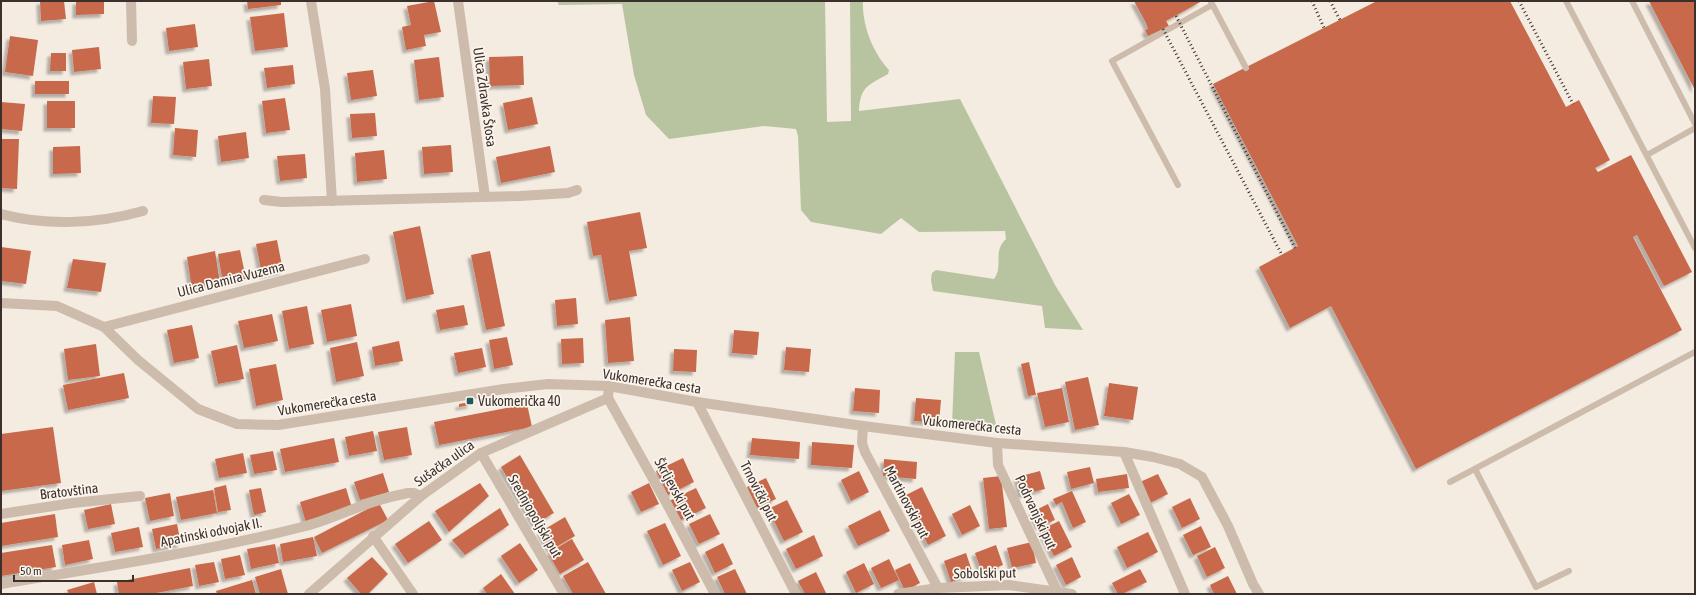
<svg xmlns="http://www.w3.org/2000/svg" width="1696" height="595" font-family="'Asap Condensed',sans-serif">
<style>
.green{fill:#b8c4a0}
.building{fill:#c8694b;filter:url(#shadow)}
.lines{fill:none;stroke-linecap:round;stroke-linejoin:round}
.service{stroke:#cdbbac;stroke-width:6}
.minor{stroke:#cdbbac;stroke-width:10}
.tertiary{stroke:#cdbbac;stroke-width:10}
.rail{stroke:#3b302b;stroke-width:3;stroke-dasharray:1 3;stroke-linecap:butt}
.poi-dot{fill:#1f5a5e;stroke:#fbf5ee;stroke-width:1.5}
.labels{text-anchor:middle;stroke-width:3.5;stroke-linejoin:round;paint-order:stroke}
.street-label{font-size:14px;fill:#3b302b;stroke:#fbf5ee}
.poi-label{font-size:14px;fill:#3b302b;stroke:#fbf5ee;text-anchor:start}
</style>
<defs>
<filter id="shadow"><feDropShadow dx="-3.5" dy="3.5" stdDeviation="1" flood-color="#0004"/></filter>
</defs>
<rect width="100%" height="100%" fill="#f4ebe1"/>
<g class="green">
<path d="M557 1H825L827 122 851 121 850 1H863C862 26 873 52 889 70L888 74C869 85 860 86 859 111L960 99 1055 285 1083 330 1045 328 1042 306 933 291 931 280 932 273 936 270 994 279C1004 266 992 252 1006 239L1005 231 919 232 901 218 881 234 811 222 801 210 798 136 796 129 764 126 669 139 646 115 634 75 622 4 559 5Z"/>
<polygon points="955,352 979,352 997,429 952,425"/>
</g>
<g class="building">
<polygon points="40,1 64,1 66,19 41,21"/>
<polygon points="76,1 104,1 104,14 76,15"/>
<polygon points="247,1 281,1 281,5 248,9"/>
<polygon points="434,1 441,32 424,35 426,46 406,50 402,27 411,25 407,6"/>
<polygon points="1134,1 1202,1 1166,21 1169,26 1148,36 1145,30 1148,29 1146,23"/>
<polygon points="1377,1 1510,1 1566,107 1579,100 1610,160 1595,168 1598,172 1631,155 1692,272 1664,286 1637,235 1633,237 1682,330 1416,469 1331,306 1290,328 1259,267 1298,246 1213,84"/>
<polygon points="1649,1 1695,1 1695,90"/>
<polygon points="284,13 288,47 255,51 250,17"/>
<polygon points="195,24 198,47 169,51 166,28"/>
<polygon points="10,36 38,40 33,76 5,72"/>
<polygon points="99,47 101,69 74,72 72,50"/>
<polygon points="51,53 66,53 66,71 50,71"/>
<polygon points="523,56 524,85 490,86 489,57"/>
<polygon points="439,57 444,97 419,100 414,60"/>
<polygon points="209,59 212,86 186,89 183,62"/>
<polygon points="293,65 295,84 267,88 264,68"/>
<polygon points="373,70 377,96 351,100 347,73"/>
<rect x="35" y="81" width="34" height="13"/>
<polygon points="153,96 176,97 174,124 151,123"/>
<polygon points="532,97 538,124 508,130 503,103"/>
<polygon points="285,98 290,130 266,133 262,101"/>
<rect x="47" y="101" width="28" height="27"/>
<polygon points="1,102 25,104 22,131 1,129"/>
<polygon points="375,113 377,136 352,138 350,114"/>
<polygon points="175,128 198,130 196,157 173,155"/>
<polygon points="246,132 249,158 221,162 218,136"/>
<polygon points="1,139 19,139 17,189 1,188"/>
<polygon points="451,145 453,172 424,174 422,147"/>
<polygon points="80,146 81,173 53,174 53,147"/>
<polygon points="550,146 555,172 501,183 496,157"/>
<polygon points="384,150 387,179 357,182 355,153"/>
<polygon points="305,154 307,178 280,181 277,156"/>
<polygon points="640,212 647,248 629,251 637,296 609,301 601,255 593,256 587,222"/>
<polygon points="420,226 434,294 406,300 393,232"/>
<polygon points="277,240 283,271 262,275 256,244"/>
<polygon points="1,247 31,251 26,284 1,281"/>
<polygon points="240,250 246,279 223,283 218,254"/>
<polygon points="215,251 220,284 192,289 187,257"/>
<polygon points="490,251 505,326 486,330 471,255"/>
<polygon points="73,259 106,263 101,292 67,288"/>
<polygon points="576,298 578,324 557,326 555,300"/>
<polygon points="351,304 357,336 327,342 321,310"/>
<polygon points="464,305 468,325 440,330 436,310"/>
<polygon points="307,306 314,344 289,349 282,311"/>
<polygon points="272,314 278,341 244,348 238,321"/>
<polygon points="630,317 634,361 608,363 605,320"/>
<polygon points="192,325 199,358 174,363 167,330"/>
<polygon points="734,330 759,332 757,355 732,353"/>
<polygon points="507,337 513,365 494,369 489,340"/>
<polygon points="583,338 584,363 562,364 561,339"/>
<polygon points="399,341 403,361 375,366 372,347"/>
<polygon points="357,342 364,376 336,382 330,348"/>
<polygon points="96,344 100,376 68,380 64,349"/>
<polygon points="237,345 244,379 218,384 211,351"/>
<polygon points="786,347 811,349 809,372 784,370"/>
<polygon points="482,348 486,367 458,373 454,353"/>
<polygon points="674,349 697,350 696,372 673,371"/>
<polygon points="1029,362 1036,395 1028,396 1021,364"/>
<polygon points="276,364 283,400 256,406 249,369"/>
<polygon points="124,373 129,398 68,410 63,385"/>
<polygon points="1088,377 1099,425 1075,430 1065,382"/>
<polygon points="1109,383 1138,387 1133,420 1104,416"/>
<polygon points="855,388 880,390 879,413 853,411"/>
<polygon points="1062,388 1069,422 1045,427 1037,393"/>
<polygon points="916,398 941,400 939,423 914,421"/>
<polygon points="470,402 471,405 459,407 459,404"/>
<polygon points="527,404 532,427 439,445 434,422"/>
<polygon points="53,427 61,483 1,491 1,434"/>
<polygon points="407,427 412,455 384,460 378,432"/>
<polygon points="373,431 377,451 349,456 345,437"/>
<polygon points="334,438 339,462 285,472 280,449"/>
<polygon points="752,438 800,442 799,459 750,455"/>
<polygon points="812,442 854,445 852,468 811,465"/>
<polygon points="273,451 277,470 254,474 250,455"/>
<polygon points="243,453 247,473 219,478 215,459"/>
<polygon points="520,455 554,513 535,524 501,467"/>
<polygon points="683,458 694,482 668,495 656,471"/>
<polygon points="884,459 917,462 916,479 883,476"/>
<polygon points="1090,467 1094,483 1071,489 1067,472"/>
<polygon points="859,471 869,492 851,501 841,480"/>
<polygon points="1040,471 1045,489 1021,495 1017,477"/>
<polygon points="383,473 389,492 360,500 354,482"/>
<polygon points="1127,474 1129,488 1098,492 1096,479"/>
<polygon points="1158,474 1168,494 1150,503 1140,482"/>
<polygon points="1001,476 1007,527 989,529 983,478"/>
<polygon points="766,478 776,499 757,508 747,487"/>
<polygon points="480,483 489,496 449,532 435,511"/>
<polygon points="649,483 659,504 641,512 631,492"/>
<polygon points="226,485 231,510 218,512 214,488"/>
<polygon points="922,487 946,536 928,545 904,496"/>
<polygon points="261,488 266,512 254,515 249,490"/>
<polygon points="346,488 352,508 306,523 300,502"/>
<polygon points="696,488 706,508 679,521 669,501"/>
<polygon points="213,490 217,513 181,520 176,497"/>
<polygon points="1072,491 1086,522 1073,528 1062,502 1056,505 1053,499"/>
<polygon points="170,493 174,516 150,521 145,498"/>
<polygon points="1129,494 1140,515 1121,524 1111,503"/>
<polygon points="1190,498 1200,519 1182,528 1172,507"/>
<polygon points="787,500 803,532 784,541 768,509"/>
<polygon points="379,503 388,520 322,553 314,537"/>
<polygon points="111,504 115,524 88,529 84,510"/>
<polygon points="1048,504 1055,520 1039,527 1032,512"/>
<polygon points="970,505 980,526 962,535 952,514"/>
<polygon points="500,508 509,525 465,555 452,540"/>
<polygon points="880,510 890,531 858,546 848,526"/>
<polygon points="55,514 58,537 1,546 1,523"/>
<polygon points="710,514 720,534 699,544 689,524"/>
<polygon points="565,517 575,536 551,550 540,532"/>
<polygon points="429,521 442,540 408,563 395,544"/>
<polygon points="1059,521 1072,547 1054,556 1041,530"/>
<polygon points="665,523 681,556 663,565 647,531"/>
<polygon points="177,524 181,544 156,549 152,529"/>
<polygon points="1201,526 1211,547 1193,555 1183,535"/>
<polygon points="139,527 143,547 115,552 111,533"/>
<polygon points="1148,532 1158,552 1127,568 1117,547"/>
<polygon points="814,535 823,556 796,569 786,549"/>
<polygon points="313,537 317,556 283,562 280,544"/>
<polygon points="572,539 584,560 560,574 548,553"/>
<polygon points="89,540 93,559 65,565 62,545"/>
<polygon points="1032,542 1036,563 1012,568 1007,548"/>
<polygon points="520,543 538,570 519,583 501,556"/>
<polygon points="723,543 733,564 715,573 705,552"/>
<polygon points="275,544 279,563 251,569 247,549"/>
<polygon points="52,545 56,567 1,576 1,553"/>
<polygon points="996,545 1003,565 982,573 975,553"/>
<polygon points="1215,547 1225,568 1207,577 1197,556"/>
<polygon points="966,553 973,574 951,582 944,561"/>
<polygon points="240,555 245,575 225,579 221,559"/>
<polygon points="372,557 388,574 368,594 361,594 347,578"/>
<polygon points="1072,557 1081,577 1066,585 1056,565"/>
<polygon points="889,559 899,580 881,588 871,568"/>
<polygon points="214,562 219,582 199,586 195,565"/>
<polygon points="588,562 606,594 573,594 563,576"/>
<polygon points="690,562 700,582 682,591 672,570"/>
<polygon points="864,563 874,584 856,593 846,572"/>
<polygon points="910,563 920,583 905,591 895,570"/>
<polygon points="190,568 193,586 151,594 119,594 117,582"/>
<polygon points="281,569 288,594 260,594 255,577"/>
<polygon points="735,569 747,594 725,594 717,577"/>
<polygon points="1140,569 1147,582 1122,594 1118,594 1112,583"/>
<polygon points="816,572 826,593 805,594 798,581"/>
<polygon points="501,574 515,594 487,594 483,588"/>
<polygon points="1228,576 1237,594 1214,594 1210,585"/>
<polygon points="252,580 256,594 217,594 216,591"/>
<polygon points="94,582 97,594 69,594 67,590"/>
</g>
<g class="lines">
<g class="service">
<polyline points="1566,1 1695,248"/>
<polyline points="1632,1 1695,124"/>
<polyline points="1211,2 1246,68"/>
<polyline points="1647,155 1695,128"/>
<polyline points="1178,185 1112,61 1212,5"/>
<polyline points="1475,469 1536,587 1569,571"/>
<polyline points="1450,482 1695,352"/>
</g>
<g class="minor">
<polyline points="131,1 132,41"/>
<polyline points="311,1 325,89 332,201"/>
<polyline points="458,1 485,197"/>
<polyline points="264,200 282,202 520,196 568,193 577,190"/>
<path d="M1 214C47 226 97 224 143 211"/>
<polyline points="104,327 365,259"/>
<polyline points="608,398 667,504 715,594"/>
<polyline points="697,402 796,594"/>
<polyline points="863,426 862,443 865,452 938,588"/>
<polyline points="997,443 998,465 1057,591"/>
<polyline points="1124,452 1185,594"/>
<polyline points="481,453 564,594"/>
<polyline points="1,514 73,503 140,496"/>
<polyline points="373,536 413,594"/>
<path d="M1 584C102 567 203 552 302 527 323 522 341 513 362 506 377 500 393 496 408 493H414L421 496"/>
<polyline points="309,594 421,496 481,453 608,398 609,386"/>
<polyline points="898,594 938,588 1009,585 1072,594"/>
</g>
<polyline class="tertiary" points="1,303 57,306 104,327 138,360 198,409 237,424 278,425 504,389 548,384 609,386 697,402 863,426 997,443 1124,452 1153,457 1180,464 1202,477 1228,526 1253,584 1259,594"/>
<g class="rail">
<polyline points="1312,1 1324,28"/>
<polyline points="1330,1 1340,20"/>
<polyline points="1519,1 1573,104"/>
<polyline points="1176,16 1295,248"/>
<polyline points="1163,29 1282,255"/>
</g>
</g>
<rect class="poi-dot" x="466" y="397" width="8" height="8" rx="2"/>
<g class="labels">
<g class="street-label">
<text transform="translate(485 97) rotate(82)" y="5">Ulica Zdravka Štosa</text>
<text transform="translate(231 279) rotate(-14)" y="5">Ulica Damira Vuzema</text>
<text transform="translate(652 381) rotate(9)" y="5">Vukomerečka cesta</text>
<text transform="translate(327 403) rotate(-9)" y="5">Vukomerečka cesta</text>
<text transform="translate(972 425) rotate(6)" y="5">Vukomerečka cesta</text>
<text transform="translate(444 463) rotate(-35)" y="5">Sušačka ulica</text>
<text transform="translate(675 489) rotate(61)" y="5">Škrljevski put</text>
<text transform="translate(69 491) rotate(-7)" y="5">Bratovština</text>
<text transform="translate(759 491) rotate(63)" y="5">Trnovički put</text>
<text transform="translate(907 502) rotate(62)" y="5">Martinovski put</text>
<text transform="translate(1036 512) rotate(65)" y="5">Podrvanjski put</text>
<text transform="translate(535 516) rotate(60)" y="5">Srednjopoljski put</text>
<text transform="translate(211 532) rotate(-11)" y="5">Apatinski odvojak II.</text>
<text transform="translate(985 573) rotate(-1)" y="5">Sobolski put</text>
</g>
<g class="poi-label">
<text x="478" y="406">Vukomerička 40</text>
</g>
</g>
<rect width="1696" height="595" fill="none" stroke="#3b302b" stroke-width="4"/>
<path d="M14 575v6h119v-6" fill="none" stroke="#3b302b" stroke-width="2"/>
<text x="20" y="575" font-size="12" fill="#3b302b" stroke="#fbf5ee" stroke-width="3" paint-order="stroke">50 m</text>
</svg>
